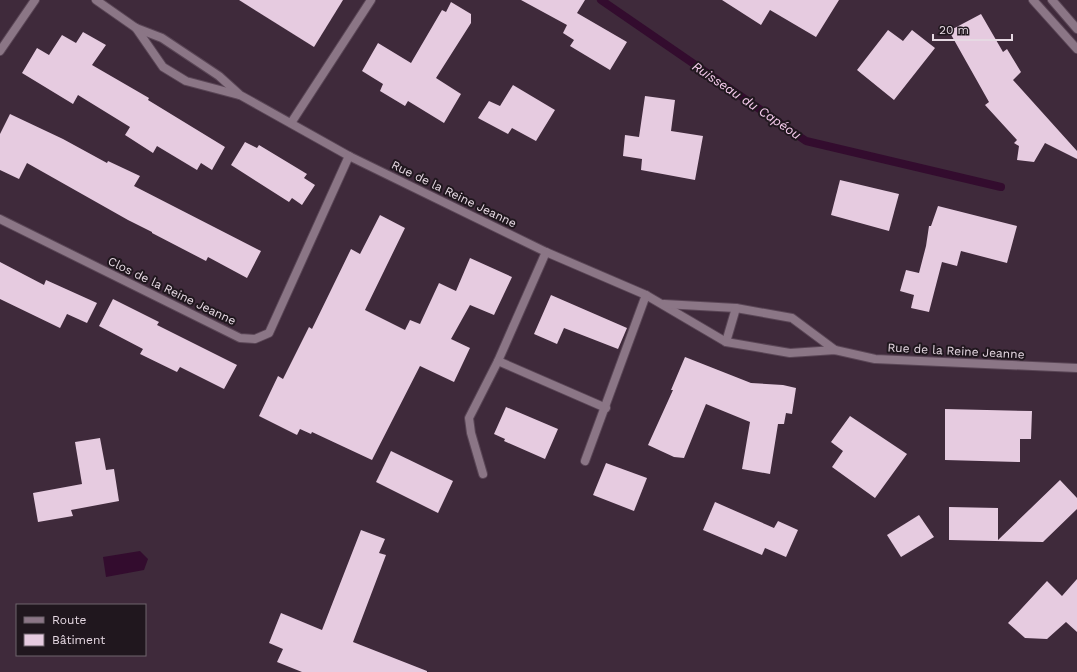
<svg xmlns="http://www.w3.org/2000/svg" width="1077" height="672" font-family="'Work Sans',sans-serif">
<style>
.water{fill:#330c2e}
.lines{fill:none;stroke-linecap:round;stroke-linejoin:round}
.stream{stroke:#330c2e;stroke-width:8}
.building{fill:#e6cbe0}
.minor-casing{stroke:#5a4656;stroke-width:10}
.tertiary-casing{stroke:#5a4656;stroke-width:10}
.minor{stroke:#8b7686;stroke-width:8}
.tertiary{stroke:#8b7686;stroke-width:8}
.labels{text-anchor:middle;stroke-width:4;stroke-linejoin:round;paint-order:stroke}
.street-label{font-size:12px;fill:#e6d9e3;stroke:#20171e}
.water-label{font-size:13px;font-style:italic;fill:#f8cdef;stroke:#20171e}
</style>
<rect width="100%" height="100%" fill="#3f2a3b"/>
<polygon class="water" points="140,551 148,559 144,570 106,577 103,557"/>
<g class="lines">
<polyline class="stream" points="601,0 806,141 1001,187"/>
</g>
<g class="building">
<polygon points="239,0 343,0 314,47"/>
<polygon points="521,0 585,0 577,13 627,42 610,70 570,46 574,40 563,33 567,25"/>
<polygon points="722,0 839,0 816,37 770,10 761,25"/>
<polygon points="451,2 471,14 471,23 436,78 461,94 444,123 408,101 405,106 380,91 383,84 362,71 378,43 411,63 442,10 446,12"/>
<polygon points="981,14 1003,52 1007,49 1021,72 1013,80 1077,151 1077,159 1045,143 1034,162 1017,160 1019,146 1014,143 1017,140 985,105 989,102 949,31"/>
<polygon points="888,30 903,41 912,30 935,48 894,100 857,70"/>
<polygon points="83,32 106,45 92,65 149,98 148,100 225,147 212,170 201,163 197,170 157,146 153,153 125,135 130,127 78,95 73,104 22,73 37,48 49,55 62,35 76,43"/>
<polygon points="513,85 555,110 536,141 512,128 508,134 478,118 489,101 500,106"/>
<polygon points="645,96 675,100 671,131 703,136 695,180 641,170 642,159 623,156 625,135 639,137"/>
<polygon points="10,114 63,139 107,163 108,161 140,176 134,186 261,251 247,278 208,257 206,261 152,233 152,232 128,220 27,163 19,179 0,170 0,134"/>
<polygon points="245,142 257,148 259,145 307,174 304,178 315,185 302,205 292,198 289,202 231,165"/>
<polygon points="840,180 899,194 889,231 831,215"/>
<polygon points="938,206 1017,226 1007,263 961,251 957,266 942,262 929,312 911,308 914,295 900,291 906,270 919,273 926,246 929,226 931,226"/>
<polygon points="380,215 405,228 365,310 405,330 410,320 420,324 439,283 456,291 470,258 512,277 494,315 470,305 451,339 470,348 454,382 420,366 372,460 312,432 311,434 300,429 297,435 259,416 278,376 283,379 309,327 312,329 351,249 360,254"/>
<polygon points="0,262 44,285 46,280 97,303 87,323 67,314 60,328 0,299"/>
<polygon points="551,295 627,328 618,349 564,328 557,344 534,334"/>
<polygon points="113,299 159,322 157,325 237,365 224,389 180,367 177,372 140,354 143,349 99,326"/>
<polygon points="685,357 751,383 783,385 796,388 792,414 786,413 784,424 778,424 770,474 742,469 750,422 706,404 684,458 674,457 648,445 673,390 671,390"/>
<polygon points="506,407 558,429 545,459 504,441 505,439 494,434"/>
<polygon points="945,409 1032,411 1031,439 1020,439 1020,462 945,460"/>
<polygon points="850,416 907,454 875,498 832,467 843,451 831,442"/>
<polygon points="100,438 106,470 114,469 119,501 71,510 73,516 38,522 33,493 82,484 75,442"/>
<polygon points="391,451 453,481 438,513 376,482"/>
<polygon points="606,463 647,478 634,511 593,495"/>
<polygon points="1060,480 1077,498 1077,509 1043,542 949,540 949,507 998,508 998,540"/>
<polygon points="715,502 774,528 778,521 798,530 786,557 765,548 762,555 703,530"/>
<polygon points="919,515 934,537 901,557 887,535"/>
<polygon points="361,530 385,539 379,553 386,555 353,642 427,671 427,672 302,672 277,662 283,649 269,643 281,613 322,630"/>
<polygon points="1077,579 1077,632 1066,622 1047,639 1025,638 1008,623 1047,581 1062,596"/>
</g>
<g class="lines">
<g class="minor-casing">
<g id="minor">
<polyline points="96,0 136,28 162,38 219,76 240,95 349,156 546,252 646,295 726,342 790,353 835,350 875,359 1077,368"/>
<polyline points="136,28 163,67 186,81 239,95"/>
<polyline points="0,51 35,0"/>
<polyline points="291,123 371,0"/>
<polyline points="0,219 240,338 255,339 269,333 349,156"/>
<polyline points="546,252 498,361 606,408"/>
<polyline points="664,304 736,308 792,318 835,350"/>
<polyline points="726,342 736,308"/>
<polyline points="585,461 646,295"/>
<polyline points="483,474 471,433 469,418 498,361"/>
</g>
</g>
<g class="tertiary-casing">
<g id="tertiary">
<polyline points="1033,0 1077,49"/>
<polyline points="1052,0 1077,29"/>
</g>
</g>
<use href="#minor" class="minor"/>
<use href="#tertiary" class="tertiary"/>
</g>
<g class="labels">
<g class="street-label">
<text transform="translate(454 194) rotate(26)" y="4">Rue de la Reine Jeanne</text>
<text transform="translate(172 291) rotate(26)" y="4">Clos de la Reine Jeanne</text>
<text transform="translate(956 351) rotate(3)" y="4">Rue de la Reine Jeanne</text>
</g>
<g class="water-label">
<text transform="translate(747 100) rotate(34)" y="5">Ruisseau du Capéou</text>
</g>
</g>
<rect x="16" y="604" width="130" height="52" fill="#20171e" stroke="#6f656d"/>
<rect x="24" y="617" width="20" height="6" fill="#8b7686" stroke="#6f656d"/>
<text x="52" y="624" font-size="12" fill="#e6d9e3">Route</text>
<rect x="24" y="634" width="20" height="12" fill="#e6cbe0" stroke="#6f656d"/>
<text x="52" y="644" font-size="12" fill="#e6d9e3">Bâtiment</text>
<path d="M933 34v6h79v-6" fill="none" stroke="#e6d9e3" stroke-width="2"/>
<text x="939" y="34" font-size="12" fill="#e6d9e3" stroke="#20171e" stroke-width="3" paint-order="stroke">20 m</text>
</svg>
